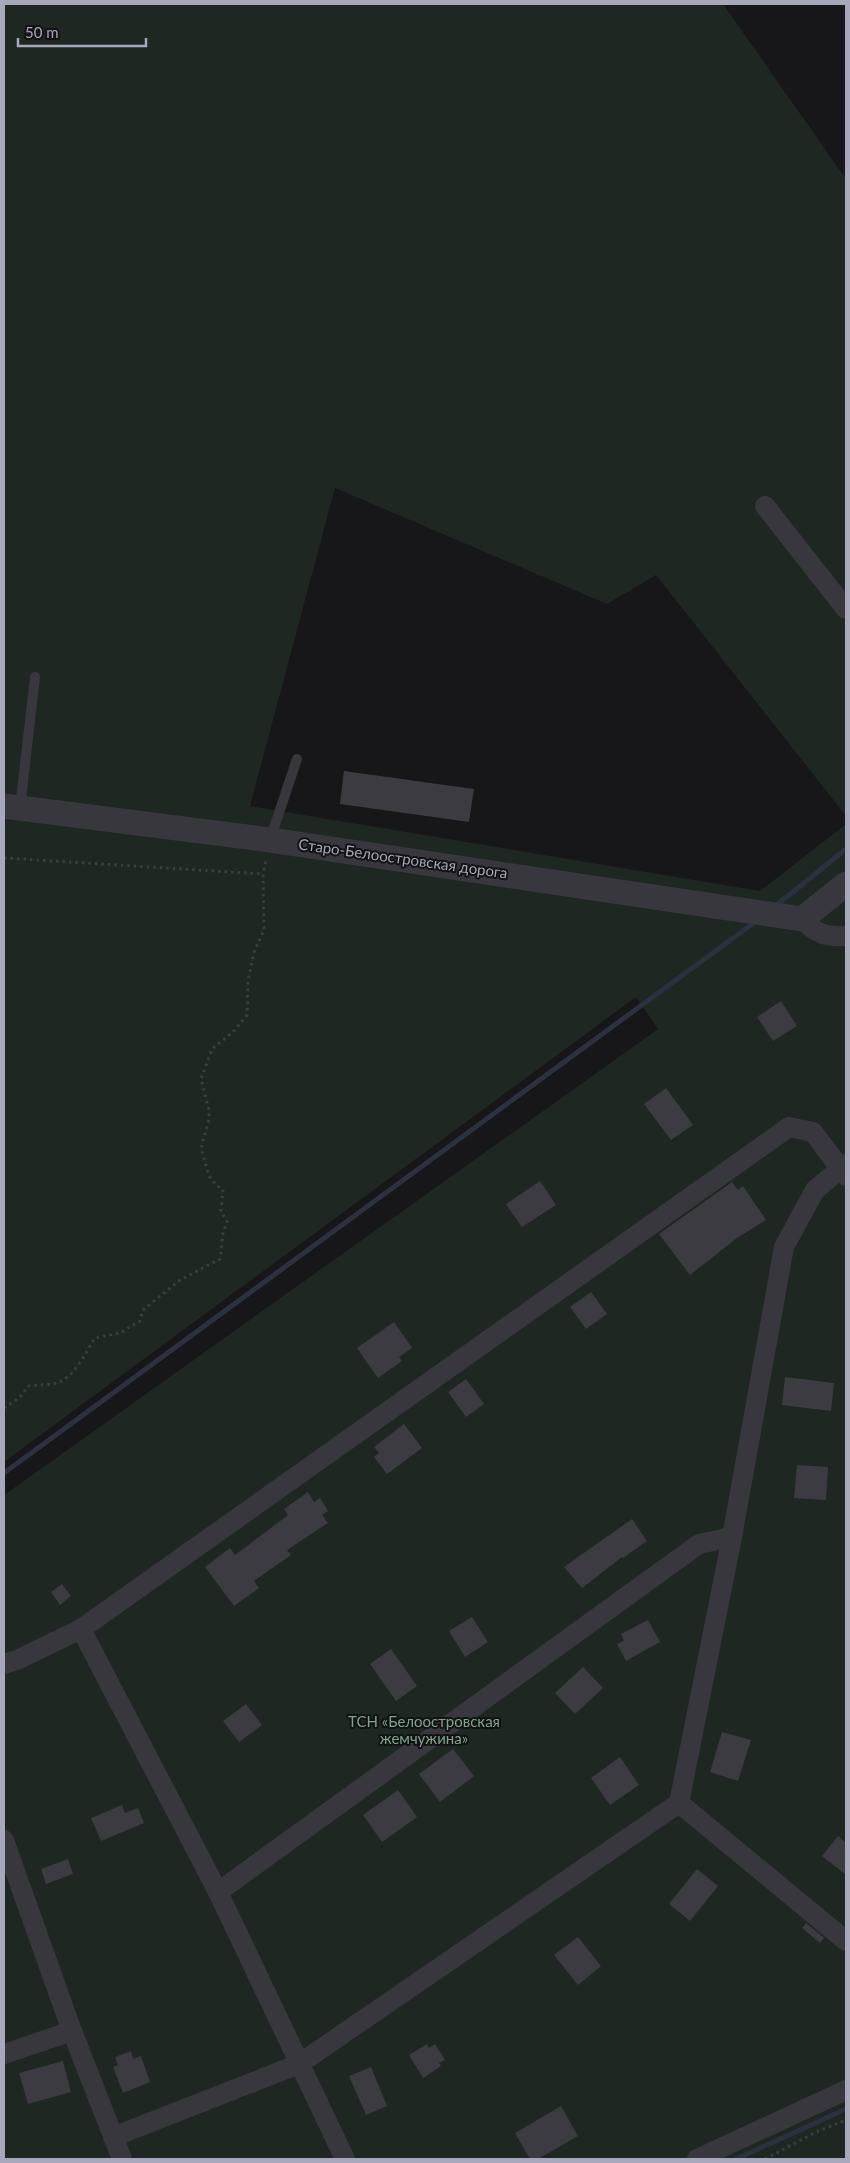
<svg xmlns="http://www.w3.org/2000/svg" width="850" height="2163" font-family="Lato,sans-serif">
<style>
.green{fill:#1e2721}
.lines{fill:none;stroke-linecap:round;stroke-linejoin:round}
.stream{stroke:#2b313e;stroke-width:5}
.building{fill:#3c3b41}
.path{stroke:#3d3d45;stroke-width:3;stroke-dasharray:2.5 4;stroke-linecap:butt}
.service{stroke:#38373e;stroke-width:10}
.minor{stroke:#38373e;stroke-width:20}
.tertiary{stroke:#38373e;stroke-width:25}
.labels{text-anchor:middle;stroke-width:4;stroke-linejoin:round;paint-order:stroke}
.street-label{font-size:15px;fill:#a7a8ba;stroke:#121114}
.park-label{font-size:15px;fill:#7da68a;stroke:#121114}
</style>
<rect width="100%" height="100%" fill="#171619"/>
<polygon class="green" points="4,4 723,4 846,179 846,816 656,575 607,604 335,488 250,806 760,891 846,824 846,2159 4,2159 4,1495 658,1029 636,997 4,1462"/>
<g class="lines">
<g class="stream">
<polyline points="778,904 846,849"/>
<polyline points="4,1473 755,922"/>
<polyline points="736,2159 846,2109"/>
</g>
</g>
<g class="building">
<polygon points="344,771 474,789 469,822 340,804"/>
<polygon points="781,1001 797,1026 773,1041 757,1017"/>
<polygon points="666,1088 693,1125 671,1140 644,1104"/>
<polygon points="540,1181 556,1205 522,1227 506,1204"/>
<polygon points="732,1182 738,1190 743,1186 766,1220 737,1238 690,1275 659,1234"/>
<polygon points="591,1292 607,1314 586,1329 570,1307"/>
<polygon points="394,1322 412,1348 399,1357 402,1361 378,1378 357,1348"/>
<polygon points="785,1377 834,1383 831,1411 782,1405"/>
<polygon points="466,1379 484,1404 466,1417 448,1392"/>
<polygon points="404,1424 422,1448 387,1474 374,1457 379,1453 374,1447"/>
<polygon points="797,1465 828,1467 826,1500 794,1498"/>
<polygon points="308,1492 314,1502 320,1498 328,1511 322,1515 328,1523 287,1550 291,1555 254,1581 259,1588 234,1606 205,1567 230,1548 235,1555 288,1515 284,1509"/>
<polygon points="632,1519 647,1541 623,1558 622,1557 582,1588 564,1567"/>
<polygon points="62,1584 71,1596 60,1605 51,1592"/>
<polygon points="472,1617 488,1642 465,1657 449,1631"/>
<polygon points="648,1620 660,1642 626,1661 617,1644 624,1641 621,1634"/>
<polygon points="391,1649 417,1686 396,1701 370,1664"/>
<polygon points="583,1667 603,1688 575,1714 555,1693"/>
<polygon points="246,1704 262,1725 239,1742 223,1721"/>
<polygon points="722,1732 751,1740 738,1781 710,1772"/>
<polygon points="453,1749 474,1776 440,1802 419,1774"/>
<polygon points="620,1757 639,1785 610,1805 591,1778"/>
<polygon points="398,1790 417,1817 382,1842 363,1815"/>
<polygon points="122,1805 125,1813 138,1808 144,1823 101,1841 91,1818"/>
<polygon points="838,1836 846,1843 846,1875 822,1856"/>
<polygon points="68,1859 73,1874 46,1884 41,1869"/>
<polygon points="697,1869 718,1886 690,1921 669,1904"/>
<polygon points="806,1923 824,1938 820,1943 802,1928"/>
<polygon points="578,1937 601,1966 578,1985 554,1955"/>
<polygon points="427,2044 429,2048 435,2044 445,2060 439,2063 441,2066 423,2078 409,2055"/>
<polygon points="131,2051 133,2059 141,2056 150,2082 123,2093 113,2067 118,2065 115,2057"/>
<polygon points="63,2061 71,2092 28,2104 19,2073"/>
<polygon points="371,2067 387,2106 366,2115 349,2076"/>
<polygon points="561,2106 578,2136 538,2159 530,2159 515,2133"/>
</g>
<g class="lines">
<g class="path">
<polyline points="4,858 263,874"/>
<path d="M4 1408 19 1398 29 1386C37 1385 45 1385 53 1384 74 1380 84 1354 95 1338L120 1333 140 1321 143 1310 180 1280 220 1259 223 1233 227 1222 221 1211 223 1189 216 1185 209 1176 201 1148 209 1120V1110L201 1079 212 1049 233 1032 247 1015 248 981 254 952 264 930 263 874 266 860"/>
<polyline points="765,2159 816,2132 846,2120"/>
</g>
<g class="service">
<polyline points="20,808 35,677"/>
<polyline points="270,840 297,759"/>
</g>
<g class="minor">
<polyline points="765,506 846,609"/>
<path d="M802 919C815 934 827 937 846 936"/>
<polyline points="81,1629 218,1892 345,2159"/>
<polyline points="4,1664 17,1660 81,1629 789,1127 813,1132 846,1176"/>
<polyline points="679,1803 846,1941"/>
<polyline points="4,1840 72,2031 122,2159"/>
<polyline points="218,1892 699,1544 732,1537"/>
<polyline points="4,2054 72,2031"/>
<polyline points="113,2137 299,2064 679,1803 732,1537 784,1247 815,1190 846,1164"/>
<polyline points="697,2159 846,2090"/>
</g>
<polyline class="tertiary" points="4,806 270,840 802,919 846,884"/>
</g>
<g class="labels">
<g class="street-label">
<text transform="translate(403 859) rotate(8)" y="5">Старо-Белоостровская дорога</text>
</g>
<g class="park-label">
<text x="424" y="1727">ТСН «Белоостровская<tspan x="424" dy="17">жемчужина»</tspan></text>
</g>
</g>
<rect width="850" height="2163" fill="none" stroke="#a7a8ba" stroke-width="10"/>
<path d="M18 38v8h128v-8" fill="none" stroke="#a7a8ba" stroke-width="2.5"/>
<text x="25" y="38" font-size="15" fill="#a7a8ba" stroke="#121114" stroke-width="4" paint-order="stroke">50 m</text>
</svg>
